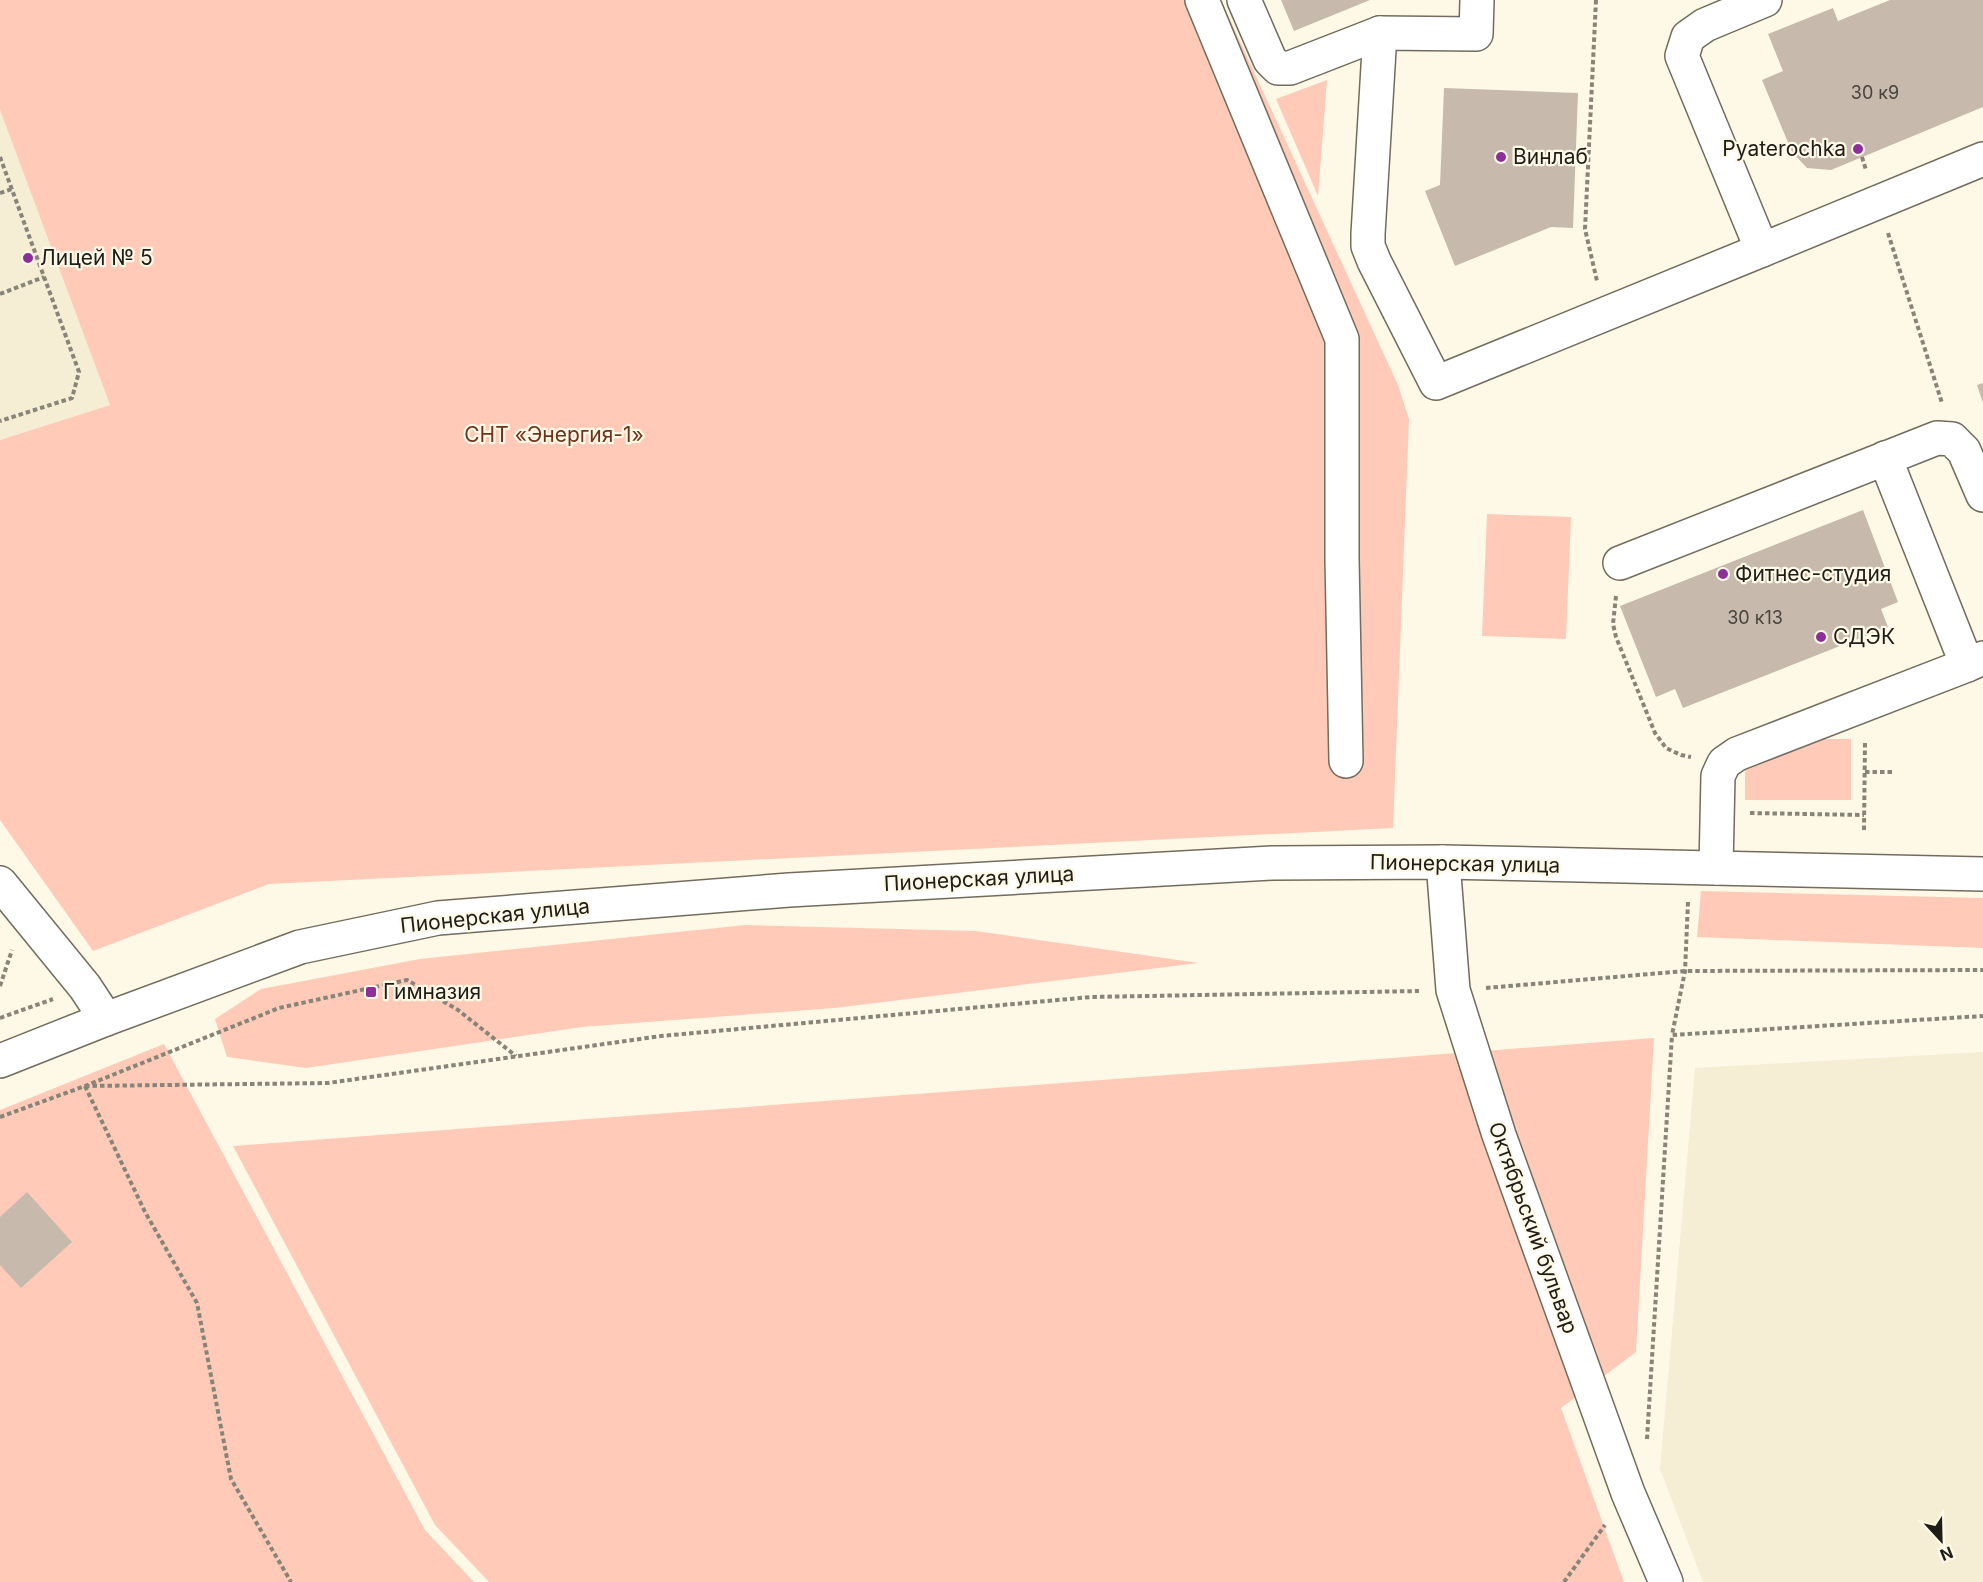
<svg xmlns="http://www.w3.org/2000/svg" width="1983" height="1582" font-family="Inter,sans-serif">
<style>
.built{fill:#f5edd4}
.green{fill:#ffcbb8}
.building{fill:#c7b9ac}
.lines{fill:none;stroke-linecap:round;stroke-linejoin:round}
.minor-casing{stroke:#716c5d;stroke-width:36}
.major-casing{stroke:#716c5d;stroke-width:36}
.path{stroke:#878478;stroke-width:4;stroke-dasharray:4.5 3;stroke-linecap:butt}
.minor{stroke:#fff;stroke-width:33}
.major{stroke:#fff;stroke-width:33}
.poi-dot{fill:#8b2f99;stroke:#fef9e7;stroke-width:2}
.labels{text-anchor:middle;stroke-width:4.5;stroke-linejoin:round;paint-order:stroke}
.number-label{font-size:18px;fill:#49443c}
.poi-label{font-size:21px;fill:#1f1d17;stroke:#fef9e7;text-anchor:start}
.park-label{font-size:21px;fill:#6f321a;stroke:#fef9e7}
.street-label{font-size:21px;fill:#1f1d17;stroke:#fef9e7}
</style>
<rect width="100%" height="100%" fill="#fef9e7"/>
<g class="built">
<polygon points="0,110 110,405 0,440"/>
<polygon points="1983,1052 1983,1582 1703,1582 1660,1469 1695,1068"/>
</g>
<g class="green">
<polygon points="0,0 1221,0 1398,385 1409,419 1393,828 269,884 93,951 0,820 0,440 110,405 0,110"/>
<polygon points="1327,80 1318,196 1276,99"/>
<polygon points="1487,514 1571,517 1566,639 1482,636"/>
<polygon points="1806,739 1851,739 1851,800 1745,800 1745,769"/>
<polygon points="1701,891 1983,898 1983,948 1697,937"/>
<polygon points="745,925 976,931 1199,963 835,1008 582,1027 306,1068 227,1057 215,1019 261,989 420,959"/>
<polygon points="1654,1038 1636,1352 1561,1408 1624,1582 489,1582 435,1525 233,1146"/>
<polygon points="164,1044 425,1530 474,1582 0,1582 0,1110"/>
</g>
<g class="building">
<polygon points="1281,0 1370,0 1294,31"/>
<polygon points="1890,0 1983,0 1983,107 1831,170 1807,168 1792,152 1762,80 1783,71 1768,34 1833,8 1838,21"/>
<polygon points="1444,88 1578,93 1573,228 1551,227 1455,266 1425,191 1440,185"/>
<polygon points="1983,383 1983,403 1977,385"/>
<polygon points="1863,510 1898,602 1881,609 1888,627 1683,708 1675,689 1656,697 1620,606"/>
<polygon points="27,1192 72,1242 21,1288 0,1265 0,1217"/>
</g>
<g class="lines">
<g class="minor-casing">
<g id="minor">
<polyline points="1202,0 1342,339 1342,559 1346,761"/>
<polyline points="1244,0 1270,60 1278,68 1290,68 1380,33"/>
<polyline points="1477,0 1476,34 1380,33 1368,234 1368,246 1374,261 1436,383 1762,250"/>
<polyline points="1765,0 1705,25 1688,37 1682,56 1762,250 1983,159"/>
<polyline points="1885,458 1967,665 1983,658"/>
<polyline points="1620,563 1937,438 1952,439 1964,451 1983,495"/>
<polyline points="1443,862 1453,990 1499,1135 1553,1285 1628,1493 1666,1582"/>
<polyline points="1716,868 1718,776 1724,763 1737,754 1967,665"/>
<polyline points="0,883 85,987 106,1019"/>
</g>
</g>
<g class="major-casing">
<polyline id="major" points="0,1061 106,1019 300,947 438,918 789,890 1272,863 1443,862 1983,874"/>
</g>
<g class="path">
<polyline points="1596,0 1585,229 1597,281"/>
<polyline points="0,157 79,372 72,398 0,421"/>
<polyline points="1862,157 1866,170"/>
<polyline points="0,193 12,189"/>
<polyline points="1888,233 1942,403"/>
<polyline points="0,294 44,277"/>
<polyline points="1616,596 1613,624 1616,637 1655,733 1666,748 1681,755 1691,757"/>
<polyline points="1865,772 1893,772"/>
<polyline points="1750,813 1864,815"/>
<polyline points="1864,830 1865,741"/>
<polyline points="1688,902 1685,971 1672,1035 1983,1016"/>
<polyline points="0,986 12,950"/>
<polyline points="1486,988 1685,971 1983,970"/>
<polyline points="0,1018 53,999"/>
<polyline points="85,1086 328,1083 661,1036 1091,997 1419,991"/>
<polyline points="85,1086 145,1212 197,1303 231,1479 291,1582"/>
<polyline points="0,1117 85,1086 279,1008 407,980 458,1010 516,1056"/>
<polyline points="1647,1439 1672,1035"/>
<polyline points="1564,1582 1605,1525"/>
</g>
<use href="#minor" class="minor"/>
<use href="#major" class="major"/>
</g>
<g class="poi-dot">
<circle cx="1858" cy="149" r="6"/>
<circle cx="1501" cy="157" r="6"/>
<circle cx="28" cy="258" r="6"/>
<circle cx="1723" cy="574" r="6"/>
<circle cx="1821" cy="637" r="6"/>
<rect x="365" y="986" width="12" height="12" rx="3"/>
</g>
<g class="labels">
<g class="number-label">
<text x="1875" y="99">30 к9</text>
<text x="1755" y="624">30 к13</text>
</g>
<g class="poi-label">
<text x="1846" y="156" text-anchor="end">Pyaterochka</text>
<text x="1513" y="164">Винлаб</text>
<text x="40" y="265">Лицей № 5</text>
<text x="1735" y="581">Фитнес-студия</text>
<text x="1833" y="644">СДЭК</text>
<text x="383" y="999">Гимназия</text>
</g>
<g class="park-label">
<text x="554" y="442">СНТ «Энергия-1»</text>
</g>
<g class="street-label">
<text transform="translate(1465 864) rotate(1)" y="7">Пионерская улица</text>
<text transform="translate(979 879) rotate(-3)" y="7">Пионерская улица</text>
<text transform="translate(495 916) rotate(-6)" y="7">Пионерская улица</text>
<text transform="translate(1533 1228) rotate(70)" y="7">Октябрьский бульвар</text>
</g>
</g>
<g transform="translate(1941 1540) rotate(158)" stroke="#fef9e7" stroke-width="4.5" paint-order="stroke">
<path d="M0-4.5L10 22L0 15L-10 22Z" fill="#1f1d17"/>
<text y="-9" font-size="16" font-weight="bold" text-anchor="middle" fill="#1f1d17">N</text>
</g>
</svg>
